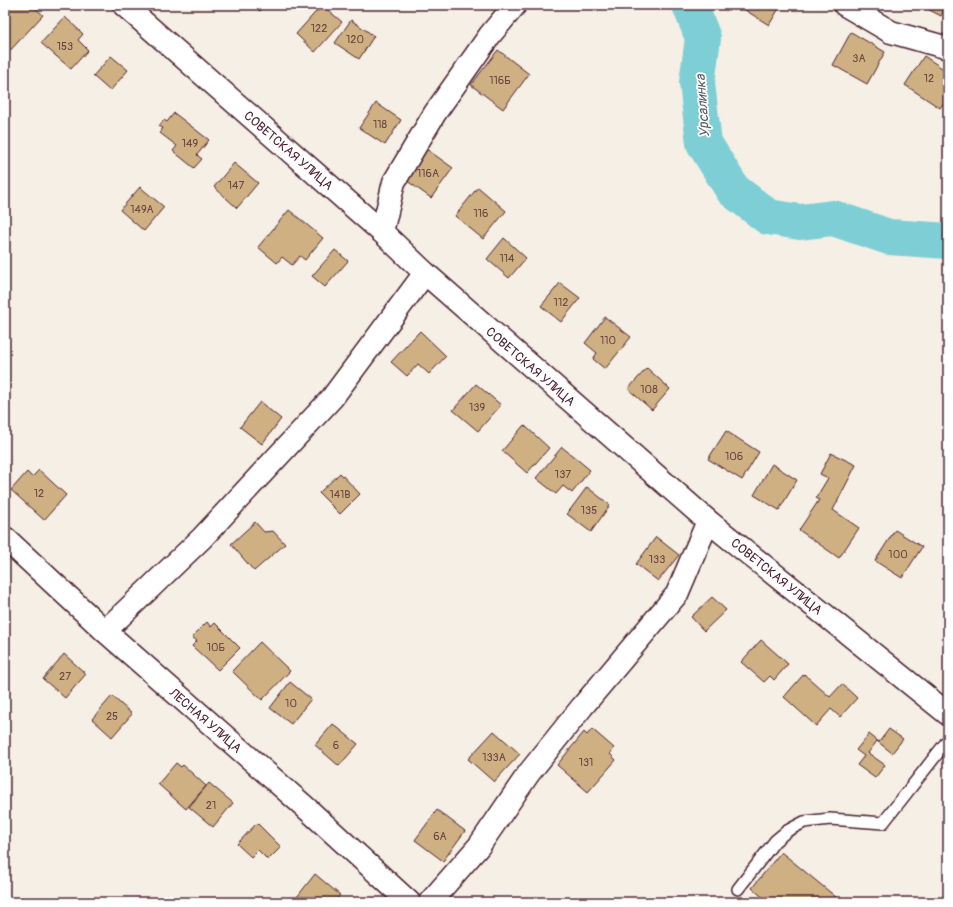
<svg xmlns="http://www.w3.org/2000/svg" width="953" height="907" font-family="Pangolin,sans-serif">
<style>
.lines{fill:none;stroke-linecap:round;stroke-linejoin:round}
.river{stroke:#7ecfd5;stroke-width:36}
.building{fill:#cfb083;stroke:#4a1f2b}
.lane-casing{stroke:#4a1f2b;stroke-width:14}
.street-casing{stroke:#4a1f2b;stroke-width:25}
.secondary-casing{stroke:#4a1f2b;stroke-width:25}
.lane{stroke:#fff;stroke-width:11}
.street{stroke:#fff;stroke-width:22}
.secondary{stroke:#fff;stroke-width:22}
.labels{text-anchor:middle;stroke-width:3.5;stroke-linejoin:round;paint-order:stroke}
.number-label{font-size:11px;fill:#6b4341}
.street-label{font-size:13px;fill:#4a1f2b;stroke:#fff}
.water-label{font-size:14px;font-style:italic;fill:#5c5d66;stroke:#fff}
</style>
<rect width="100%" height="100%" fill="#f5efe6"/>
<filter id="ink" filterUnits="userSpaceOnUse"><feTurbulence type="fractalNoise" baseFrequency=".025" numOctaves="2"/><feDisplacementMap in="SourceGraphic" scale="8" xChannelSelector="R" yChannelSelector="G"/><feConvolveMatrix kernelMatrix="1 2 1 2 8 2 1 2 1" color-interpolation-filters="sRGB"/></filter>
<g filter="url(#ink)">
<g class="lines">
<polyline class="river" points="690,5 703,38 697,83 704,143 733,190 768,217 800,222 833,218 889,237 948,241"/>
</g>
<g class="building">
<polygon points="5,5 32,5 43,15 5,56"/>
<polygon points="253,5 265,5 260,11"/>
<polygon points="322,5 342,22 315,52 296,34"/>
<polygon points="737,5 781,5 769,25"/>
<polygon points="920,5 946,5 941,16"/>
<polygon points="65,17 83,34 78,40 88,50 71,69 41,43"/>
<polygon points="351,20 374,36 359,59 335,43"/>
<polygon points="851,32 885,52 867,84 833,65"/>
<polygon points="498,50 529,74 503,109 471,85"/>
<polygon points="111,56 128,70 110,91 93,76"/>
<polygon points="924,56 948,72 948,99 947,98 940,108 905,85"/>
<polygon points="376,103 401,120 385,145 359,128"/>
<polygon points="174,113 209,140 197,155 202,159 194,168 173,151 177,146 160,133 163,128 159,126 164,120 167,122"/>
<polygon points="425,148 453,168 431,198 403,178"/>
<polygon points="234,163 258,183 237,208 214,187"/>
<polygon points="140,187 164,207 144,231 120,210"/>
<polygon points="478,187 506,211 483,239 455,216"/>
<polygon points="289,210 323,238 305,260 300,256 292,265 282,257 277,263 258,247"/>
<polygon points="504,238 526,258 509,278 487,259"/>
<polygon points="335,250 348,261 325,287 312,276"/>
<polygon points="560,283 580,298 561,322 541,306"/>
<polygon points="605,317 631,337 605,369 593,359 597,353 585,343"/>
<polygon points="420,331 446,356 429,374 418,364 407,376 391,362"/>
<polygon points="647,368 670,389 652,410 628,389"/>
<polygon points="476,384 501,405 478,431 453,410"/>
<polygon points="260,402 281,419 262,444 240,427"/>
<polygon points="524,425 549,448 527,473 502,451"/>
<polygon points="726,431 759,452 742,480 708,459"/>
<polygon points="562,447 590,470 572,493 563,486 556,494 536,478"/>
<polygon points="831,453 856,465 833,510 859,528 839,558 799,530 819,500 816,498 828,478 820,474"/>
<polygon points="772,464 797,480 779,510 754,495"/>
<polygon points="39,470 66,495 44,520 11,490 27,472 32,477"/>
<polygon points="340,473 360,494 340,514 319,493"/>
<polygon points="587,487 610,505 591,532 567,514"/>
<polygon points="255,522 264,532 273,531 285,544 254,571 231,544"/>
<polygon points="895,530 922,547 902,578 875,561"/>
<polygon points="656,537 679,555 658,581 636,564"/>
<polygon points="712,597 726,610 704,631 691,617"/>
<polygon points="207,622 211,627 215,623 240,648 218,670 192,646 197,641 192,637"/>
<polygon points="761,640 788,664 774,680 770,676 764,682 741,662"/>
<polygon points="260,642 290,671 262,700 232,671"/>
<polygon points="64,654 86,674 65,698 43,679"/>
<polygon points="804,674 830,697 842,684 857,698 840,717 831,709 816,726 784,697"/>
<polygon points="290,682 311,699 291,724 270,708"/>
<polygon points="112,696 132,714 112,737 92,719"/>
<polygon points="333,724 358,744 339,766 315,745"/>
<polygon points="592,729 614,748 610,754 616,760 588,792 557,765 584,732 587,735"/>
<polygon points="889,729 903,739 892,753 877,741 868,753 885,765 875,778 857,765 864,756 856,750 869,734 879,742"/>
<polygon points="494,731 520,754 494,782 468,759"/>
<polygon points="176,763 181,767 183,765 206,786 186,809 158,784"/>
<polygon points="209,783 233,803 213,827 189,807"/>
<polygon points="437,810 465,831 443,861 415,840"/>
<polygon points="257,823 281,847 268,860 258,850 251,857 237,844"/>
<polygon points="781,852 842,902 768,902 752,888"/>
<polygon points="315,874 340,895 334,902 303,902 297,897"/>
</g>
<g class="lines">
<g class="lane-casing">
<polyline id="lane" points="738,889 775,841 787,831 804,822 830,819 883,823 948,740"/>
</g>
<g class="street-casing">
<g id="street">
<polyline points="845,5 891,32 948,48"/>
<polyline points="382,232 394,182 435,113 490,35 515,5"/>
<polyline points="5,538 105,631 304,806 409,902"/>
<polyline points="105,631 202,538 332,398 425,273"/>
<polyline points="430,902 479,846 529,773 582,707 677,594 708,521"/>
</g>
</g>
<g class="secondary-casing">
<polyline id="secondary" points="124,5 382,232 425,273 708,521 948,714"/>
</g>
<use href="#lane" class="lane"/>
<use href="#street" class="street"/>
<use href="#secondary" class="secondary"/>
</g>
</g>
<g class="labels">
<g class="number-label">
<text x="319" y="32">122</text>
<text x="355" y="43">120</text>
<text x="65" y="50">153</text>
<text x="859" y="62">3А</text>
<text x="929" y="82">12</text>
<text x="500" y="84">116Б</text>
<text x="380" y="128">118</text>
<text x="190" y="147">149</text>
<text x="428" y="177">116А</text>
<text x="236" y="189">147</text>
<text x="142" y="213">149А</text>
<text x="481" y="217">116</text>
<text x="507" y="262">114</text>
<text x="561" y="306">112</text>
<text x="608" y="344">110</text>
<text x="649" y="393">108</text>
<text x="477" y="411">139</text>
<text x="734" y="460">106</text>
<text x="563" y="478">137</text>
<text x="39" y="497">12</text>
<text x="340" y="498">141В</text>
<text x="589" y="514">135</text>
<text x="898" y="558">100</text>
<text x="657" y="563">133</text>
<text x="216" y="651">10Б</text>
<text x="65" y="680">27</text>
<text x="291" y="707">10</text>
<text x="112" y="720">25</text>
<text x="336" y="749">6</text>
<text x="494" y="761">133А</text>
<text x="586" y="766">131</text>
<text x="211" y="809">21</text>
<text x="440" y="840">6А</text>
</g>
<g class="street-label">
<text transform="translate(289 150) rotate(41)" y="5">СОВЕТСКАЯ УЛИЦА</text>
<text transform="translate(531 366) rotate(41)" y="5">СОВЕТСКАЯ УЛИЦА</text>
<text transform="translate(777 576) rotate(39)" y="5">СОВЕТСКАЯ УЛИЦА</text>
<text transform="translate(206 720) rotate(41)" y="5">ЛЕСНАЯ УЛИЦА</text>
</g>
<g class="water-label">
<text transform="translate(702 106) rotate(-94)" y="5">Урсалинка</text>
</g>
</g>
<rect width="953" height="907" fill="none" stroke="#fff" stroke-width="20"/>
<rect x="10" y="10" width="933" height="887" fill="none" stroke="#4a1f2b" stroke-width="1.5" filter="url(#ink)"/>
</svg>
